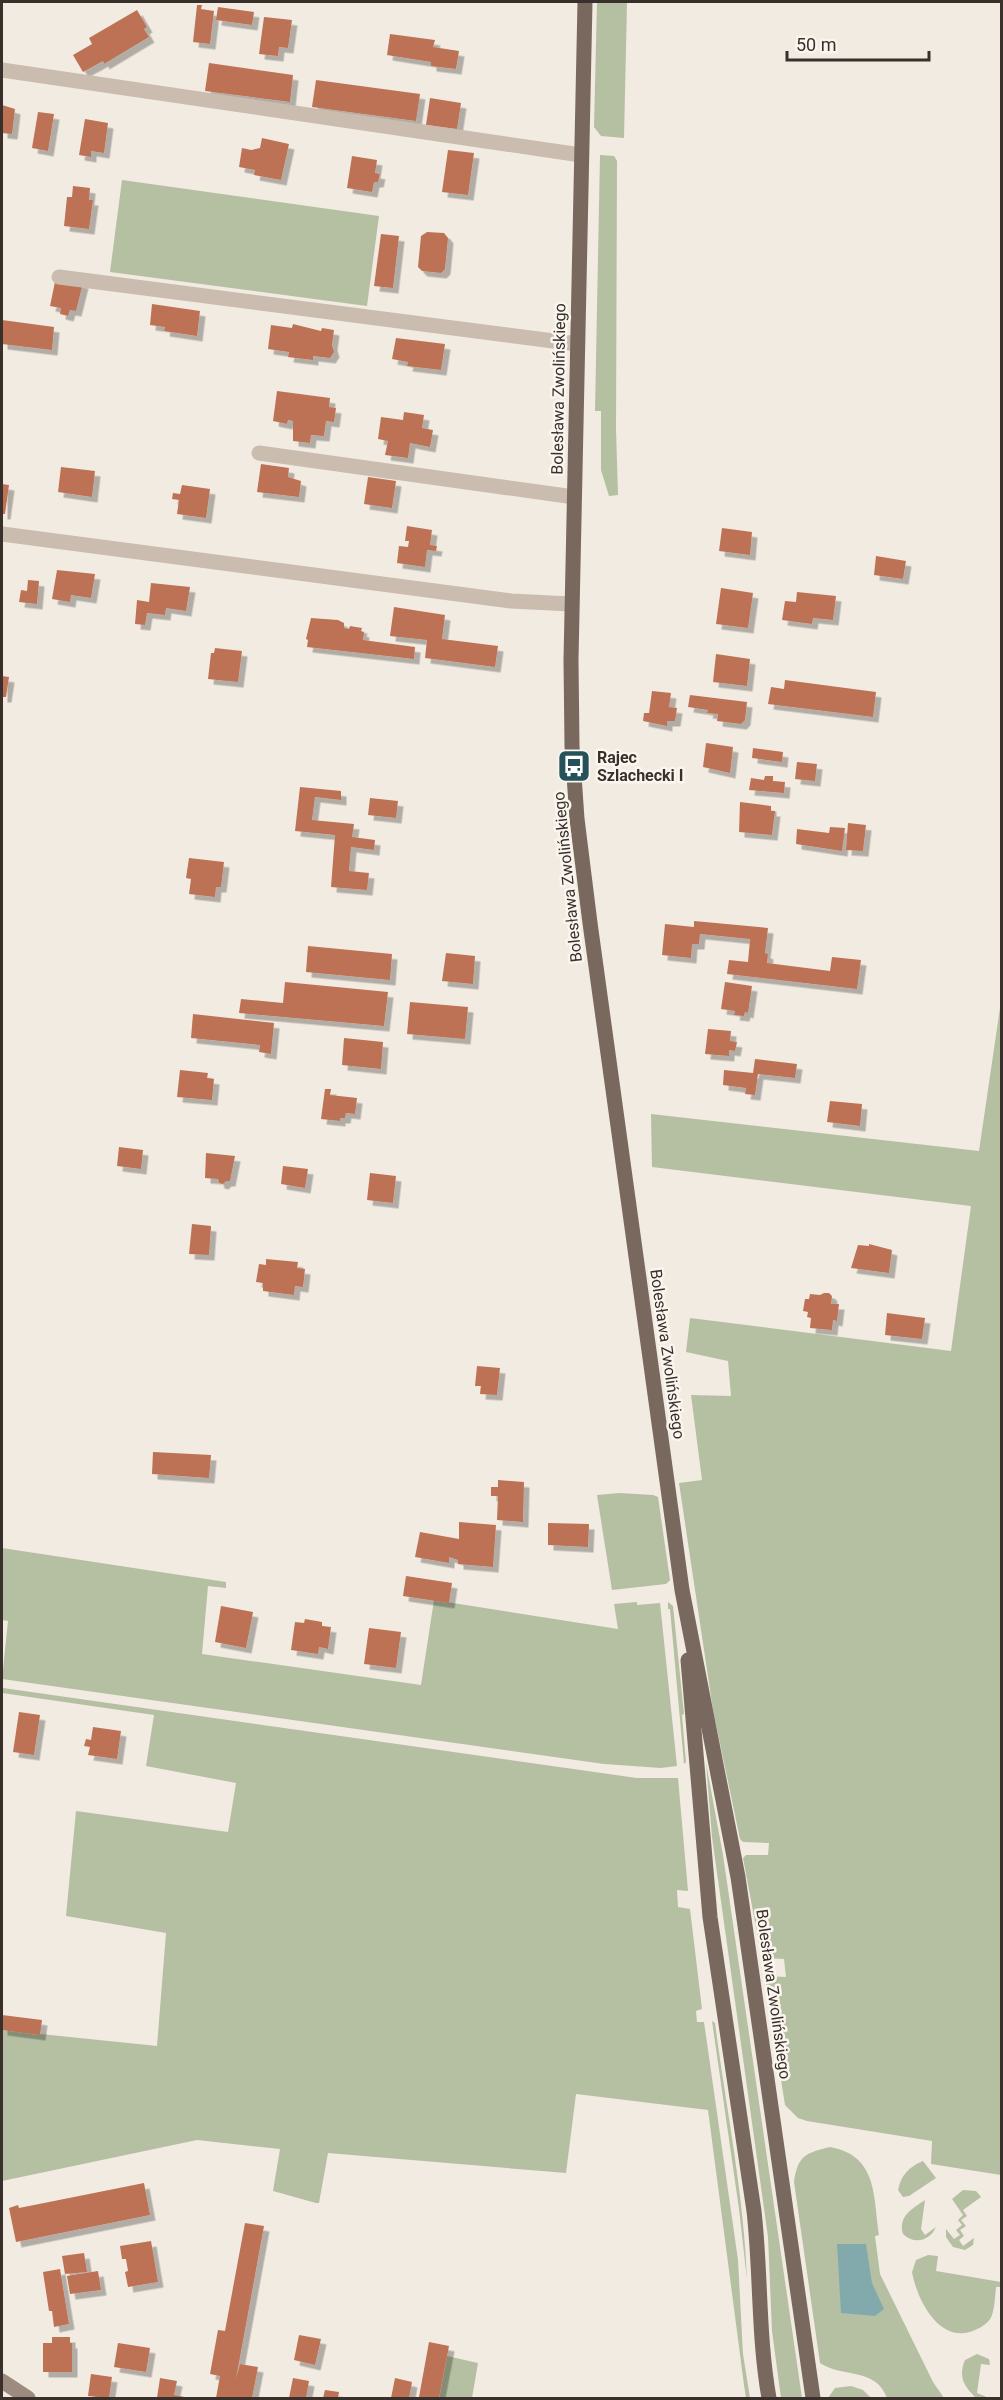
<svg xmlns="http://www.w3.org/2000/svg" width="1003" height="2400" font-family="Roboto,sans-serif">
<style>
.green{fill:#b5c0a2}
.water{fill:#82aaad}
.building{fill:#bd7254;filter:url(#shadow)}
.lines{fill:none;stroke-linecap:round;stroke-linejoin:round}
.minor{stroke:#cabcae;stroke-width:15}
.secondary{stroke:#9d8b7f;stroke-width:15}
.primary{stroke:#79685e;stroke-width:15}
.labels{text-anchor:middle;stroke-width:5;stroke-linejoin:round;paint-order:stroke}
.street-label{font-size:16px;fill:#39302c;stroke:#faf5ee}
.poi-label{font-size:16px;font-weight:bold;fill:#39302c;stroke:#faf5ee;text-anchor:start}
</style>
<defs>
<filter id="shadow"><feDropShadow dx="5.5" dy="5.5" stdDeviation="0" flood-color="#0004"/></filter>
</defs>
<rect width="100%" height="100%" fill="#f2ebe1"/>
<g class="green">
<polygon points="597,2 627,2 624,138 601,136 594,127"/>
<polygon points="600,155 614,156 617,161 616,429 618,495 609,496 601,470 601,411 595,411"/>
<polygon points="122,180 379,216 367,306 110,272"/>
<polygon points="1001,1001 1001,2175 931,2164 932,2141 807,2121 798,2118 785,2105 765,1978 767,1976 786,1977 784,1959 765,1958 761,1954 743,1858 746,1855 768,1855 769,1843 743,1842 740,1839 713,1710 679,1483 702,1480 691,1395 731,1396 728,1361 686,1352 690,1318 951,1351 971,1206 652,1167 651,1114 979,1151"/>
<polygon points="619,1493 653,1495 658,1497 670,1580 666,1584 612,1590 597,1495"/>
<polygon points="2,1548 226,1582 226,1588 208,1586 202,1654 421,1685 434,1600 618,1629 614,1604 637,1602 637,1605 660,1603 677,1766 661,1768 604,1764 2,1679 8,1621 2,1620"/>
<polygon points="668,1602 673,1606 684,1714 682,1715 686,1762 684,1764 670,1609 668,1609"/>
<polygon points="3,1688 637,1778 678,1778 688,1891 677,1890 678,1907 690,1909 702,2009 696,2011 697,2022 704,2022 738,2260 743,2354 750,2398 746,2398 744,2385 708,2110 576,2094 566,2173 328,2153 319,2203 316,2203 273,2191 280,2149 197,2140 2,2181 2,2030 157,2046 166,1933 66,1916 76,1811 228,1832 236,1783 146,1766 154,1715 2,1693"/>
<polygon points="706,1763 723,1855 802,2398 781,2398 772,2331 768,2237 712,1837"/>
<path d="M712 2021 715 2023C726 2108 744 2194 747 2280L739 2209Z"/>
<path d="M830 2147C878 2156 873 2196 879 2235L875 2236 880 2274 933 2382 944 2398H887C876 2367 842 2378 820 2363L794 2182C798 2154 807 2153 830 2147Z"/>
<path d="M923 2161 936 2178 909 2196 903 2197 898 2190C901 2175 909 2167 923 2161Z"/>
<polygon points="963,2190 976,2191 981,2197 963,2210 967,2216 961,2220 966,2226 960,2230 964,2236 959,2240 963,2246 974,2238 973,2245 965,2250 953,2247 946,2237 946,2229 954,2239 960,2235 956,2230 962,2225 958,2220 963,2215 952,2199"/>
<path d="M925 2200 921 2229 925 2235 936 2227C930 2241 914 2245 903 2234 898 2216 912 2209 925 2200Z"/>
<path d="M928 2255 938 2256 936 2271 1001 2282V2287H996C995 2296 995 2306 992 2315 990 2322 982 2327 975 2330 940 2346 917 2300 912 2272L916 2260Z"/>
<path d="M977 2354 989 2359 990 2365 981 2364 977 2393 989 2398H976C964 2386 958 2377 965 2360Z"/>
<polygon points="447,2356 478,2363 472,2398 439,2398"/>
<polygon points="851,2386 863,2390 871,2398 828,2398 835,2388"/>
</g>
<polygon class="water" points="837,2244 866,2244 872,2283 884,2309 875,2316 841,2313"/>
<g class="building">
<polygon points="197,5 202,5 201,9 214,11 210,44 193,42"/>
<polygon points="218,7 254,12 252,25 216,20"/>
<polygon points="137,10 147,27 144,29 149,37 104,64 103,61 83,72 73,55 92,44 89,38"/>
<polygon points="264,17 292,20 288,48 279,47 278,56 259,54"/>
<polygon points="390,34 435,40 433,47 459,51 456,69 431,66 431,62 387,55"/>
<polygon points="209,63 293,75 290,102 205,91"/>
<polygon points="316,80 420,94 416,121 312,107"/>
<polygon points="430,98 461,103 457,129 426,125"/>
<polygon points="2,105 15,109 12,134 2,133"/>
<polygon points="38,112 54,114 48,151 32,148"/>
<polygon points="85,119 108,123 104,153 91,151 91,157 79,155"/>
<polygon points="262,138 289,144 281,180 254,175 255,170 239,167 242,148 251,150 260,148"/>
<polygon points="448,150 474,153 468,195 442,192"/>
<polygon points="352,156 377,160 375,173 380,174 378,182 374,182 372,192 347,188"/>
<polygon points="73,186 90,188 89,200 93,200 89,229 64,226 67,197 72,197"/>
<polygon points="427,232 444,233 448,238 445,269 441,273 422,271 418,267 421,236"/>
<polygon points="381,234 399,236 393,288 374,286"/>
<polygon points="56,277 83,283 76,311 70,310 68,316 60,314 61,308 50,306"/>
<polygon points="152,304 200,311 197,336 164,331 165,327 150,325"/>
<polygon points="2,320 54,327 52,350 2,344"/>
<polygon points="293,324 321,331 322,328 334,330 332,345 334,352 330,358 313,356 313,360 288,357 289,352 268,349 271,325 292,328"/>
<polygon points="396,338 445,344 441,370 407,366 408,362 392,359"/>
<polygon points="277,391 330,398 329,407 336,408 334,422 326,421 324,436 311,435 310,443 293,441 293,421 288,420 287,424 273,421"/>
<polygon points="404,412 424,415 422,428 433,430 430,447 410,443 408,458 385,455 388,441 378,439 381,417 403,420"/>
<polygon points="261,464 289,468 288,477 301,481 299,497 257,492"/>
<polygon points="61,467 95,471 92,497 58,492"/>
<polygon points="368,477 396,481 392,508 364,504"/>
<polygon points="2,484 9,485 5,514 2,514"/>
<polygon points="182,485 210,489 206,518 177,514 179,500 172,499 173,493 180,494"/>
<polygon points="407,526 432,530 430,545 437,546 436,551 427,550 425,567 397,563 399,546 408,547 409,541 405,541"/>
<polygon points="722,528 752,532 750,555 719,551"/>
<polygon points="876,556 906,561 903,579 874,575"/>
<polygon points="57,570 95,574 91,598 71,595 70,602 52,599"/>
<polygon points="28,580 39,581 37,604 19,602 21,590 27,591"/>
<polygon points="151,583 190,587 186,611 166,608 165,615 147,613 145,625 135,624 137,600 149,602"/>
<polygon points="721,588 753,593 748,628 716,624"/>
<polygon points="797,592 836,596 833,620 813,618 812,624 782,620 785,601 796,602"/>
<polygon points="394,607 445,615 442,639 498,646 495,667 425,658 427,640 390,636"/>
<polygon points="311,618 338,620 344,623 344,628 349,629 350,626 362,628 361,631 364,632 363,640 415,647 414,659 307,647 308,640 306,639"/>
<polygon points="215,648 242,651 238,682 208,679 211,653 214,653"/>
<polygon points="716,654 750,659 747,686 713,682"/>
<polygon points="2,676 9,677 6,697 2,697"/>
<polygon points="785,680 876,692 873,717 768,704 771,687 784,689"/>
<polygon points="652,691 671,693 669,707 677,708 675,721 667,721 667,726 643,721 644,713 649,713"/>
<polygon points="690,695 747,702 745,720 741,724 717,721 718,714 707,713 708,710 688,707"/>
<polygon points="706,743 733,747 730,773 703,767"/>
<polygon points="753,748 783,752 782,762 752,758"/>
<polygon points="797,762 817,764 815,781 795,779"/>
<polygon points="765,776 773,776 773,781 785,782 784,793 749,790 751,778 764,780"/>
<polygon points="300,787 341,791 341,800 315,797 312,820 354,824 352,837 375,840 374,850 351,847 349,871 369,873 367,890 331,887 335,835 295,831"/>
<polygon points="370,798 398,801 396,818 368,815"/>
<polygon points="740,802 771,806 771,811 775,811 772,835 739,832"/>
<polygon points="848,823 866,825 863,851 846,850"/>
<polygon points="830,827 845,828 842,851 796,844 797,829 829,833"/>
<polygon points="189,858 224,862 221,887 216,887 215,897 189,894 191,879 186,878"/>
<polygon points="694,921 768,928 765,953 768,954 767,963 830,971 832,957 861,960 857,989 727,974 729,960 748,962 750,939 700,934 699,944 692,944 691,958 662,955 665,924 694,927"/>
<polygon points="308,946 392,954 390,980 306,972"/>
<polygon points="446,953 475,956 473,984 442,981"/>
<polygon points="285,982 388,992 384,1026 239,1013 241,999 283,1003"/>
<polygon points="725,982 752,986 748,1013 745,1012 744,1016 734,1015 735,1011 721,1009"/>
<polygon points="410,1002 468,1007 465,1039 407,1034"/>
<polygon points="193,1014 274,1023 271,1054 259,1052 260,1045 191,1038"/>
<polygon points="708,1029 731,1031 730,1041 737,1042 735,1051 729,1050 729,1056 705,1054"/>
<polygon points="344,1038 383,1042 381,1069 342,1065"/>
<polygon points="755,1059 797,1064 795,1078 758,1074 755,1095 745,1094 746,1088 723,1085 724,1070 753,1073"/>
<polygon points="180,1070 208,1073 207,1078 214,1079 212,1100 177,1097"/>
<polygon points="325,1089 331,1089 330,1095 357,1098 355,1114 346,1113 345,1118 340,1118 340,1121 321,1119"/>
<polygon points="830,1101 862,1104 860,1126 827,1122"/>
<polygon points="119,1147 143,1150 141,1169 117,1166"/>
<polygon points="206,1153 235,1156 230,1181 226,1181 223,1184 219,1183 218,1179 205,1178"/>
<polygon points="283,1166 308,1169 305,1188 281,1184"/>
<polygon points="370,1173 396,1176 393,1203 367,1200"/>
<polygon points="192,1224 211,1226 209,1255 189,1254"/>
<polygon points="869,1244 892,1250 889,1273 851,1268 858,1245 869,1246"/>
<polygon points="266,1259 298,1262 297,1268 305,1269 303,1287 295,1286 294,1295 263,1291 263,1283 256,1282 259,1264 266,1265"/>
<polygon points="824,1293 829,1293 832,1296 831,1304 839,1304 837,1321 833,1320 832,1330 810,1328 811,1318 807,1317 808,1312 803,1311 805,1299 809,1299 810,1294 820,1295"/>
<polygon points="887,1313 925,1318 922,1339 885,1335"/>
<polygon points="477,1366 500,1368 497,1395 480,1394 481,1386 475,1386"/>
<polygon points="153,1452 211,1455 209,1478 152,1474"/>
<polygon points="498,1480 524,1482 523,1522 497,1520 498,1496 491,1496 491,1487 498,1487"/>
<polygon points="459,1522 496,1525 493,1567 458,1564 458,1560 449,1557 449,1563 415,1557 420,1532 459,1539"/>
<polygon points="548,1523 589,1524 588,1547 548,1545"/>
<polygon points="406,1576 452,1583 449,1603 403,1596"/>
<polygon points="221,1606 253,1612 246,1648 215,1642"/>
<polygon points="305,1619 322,1622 322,1626 331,1627 328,1649 319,1647 318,1654 291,1650 295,1622 304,1623"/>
<polygon points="369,1628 401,1632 396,1668 364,1664"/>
<polygon points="19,1712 40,1715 34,1755 13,1752"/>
<polygon points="93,1727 121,1731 117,1759 88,1755 90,1747 84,1746 86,1739 91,1740"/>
<polygon points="2,2015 42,2020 40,2035 2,2030"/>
<polygon points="144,2183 150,2215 16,2242 9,2208 18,2205 19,2208"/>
<polygon points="245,2223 264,2226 236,2379 240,2364 258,2367 252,2398 216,2398 220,2376 210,2374 218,2330 225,2331"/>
<polygon points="151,2241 158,2282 128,2287 125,2272 128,2271 126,2259 122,2259 120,2246"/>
<polygon points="84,2253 87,2272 65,2274 62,2256"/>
<polygon points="60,2269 69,2324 54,2327 52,2311 49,2311 43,2272"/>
<polygon points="98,2271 101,2290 70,2294 67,2276"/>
<polygon points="299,2335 321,2339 315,2365 294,2360"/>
<polygon points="52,2337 70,2337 70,2343 72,2343 72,2372 43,2372 43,2343 52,2343"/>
<polygon points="429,2342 449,2346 439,2398 419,2397"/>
<polygon points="118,2343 150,2348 146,2372 114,2367"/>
<polygon points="91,2374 112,2377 109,2398 88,2396"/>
<polygon points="160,2378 177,2381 174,2395 190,2398 157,2398"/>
<polygon points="293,2378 309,2381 306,2398 289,2398"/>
<polygon points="395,2378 412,2382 409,2398 391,2398"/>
<polygon points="325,2390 339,2392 338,2398 323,2398"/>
</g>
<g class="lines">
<g class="minor">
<polyline points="2,70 581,155"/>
<polyline points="59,277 577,344"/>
<polyline points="259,453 574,497"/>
<polyline points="2,534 511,601 571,604"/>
</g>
<polyline class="secondary" points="2,2381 28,2398"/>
<g class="primary">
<polyline points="585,2 571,660 572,746 577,819 590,923 682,1590 738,1877 813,2398"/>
<path d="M688 1660 710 1917 754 2211C761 2273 758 2336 769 2398"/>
</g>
</g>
<defs>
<g id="bus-square" transform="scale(1.725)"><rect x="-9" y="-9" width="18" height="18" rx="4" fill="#245258" stroke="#faf5ee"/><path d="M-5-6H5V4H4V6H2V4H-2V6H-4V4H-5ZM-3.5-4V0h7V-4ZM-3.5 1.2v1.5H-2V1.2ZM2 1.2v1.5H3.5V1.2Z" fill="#fff"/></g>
</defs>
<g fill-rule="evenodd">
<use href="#bus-square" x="574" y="766"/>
</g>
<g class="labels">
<g class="street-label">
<text transform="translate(558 389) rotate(-89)" y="6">Bolesława Zwolińskiego</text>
<text transform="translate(567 877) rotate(-96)" y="6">Bolesława Zwolińskiego</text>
<text transform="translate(668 1354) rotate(82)" y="6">Bolesława Zwolińskiego</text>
<text transform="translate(774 1994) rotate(82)" y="6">Bolesława Zwolińskiego</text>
</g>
<g class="poi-label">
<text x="597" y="763">Rajec<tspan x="597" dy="18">Szlachecki I</tspan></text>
</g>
</g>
<rect width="1003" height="2400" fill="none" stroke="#39302c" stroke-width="6"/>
<path d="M787 51v9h142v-9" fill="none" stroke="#39302c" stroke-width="3"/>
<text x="796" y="51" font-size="18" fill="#39302c" stroke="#faf5ee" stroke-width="4.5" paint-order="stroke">50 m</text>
</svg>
